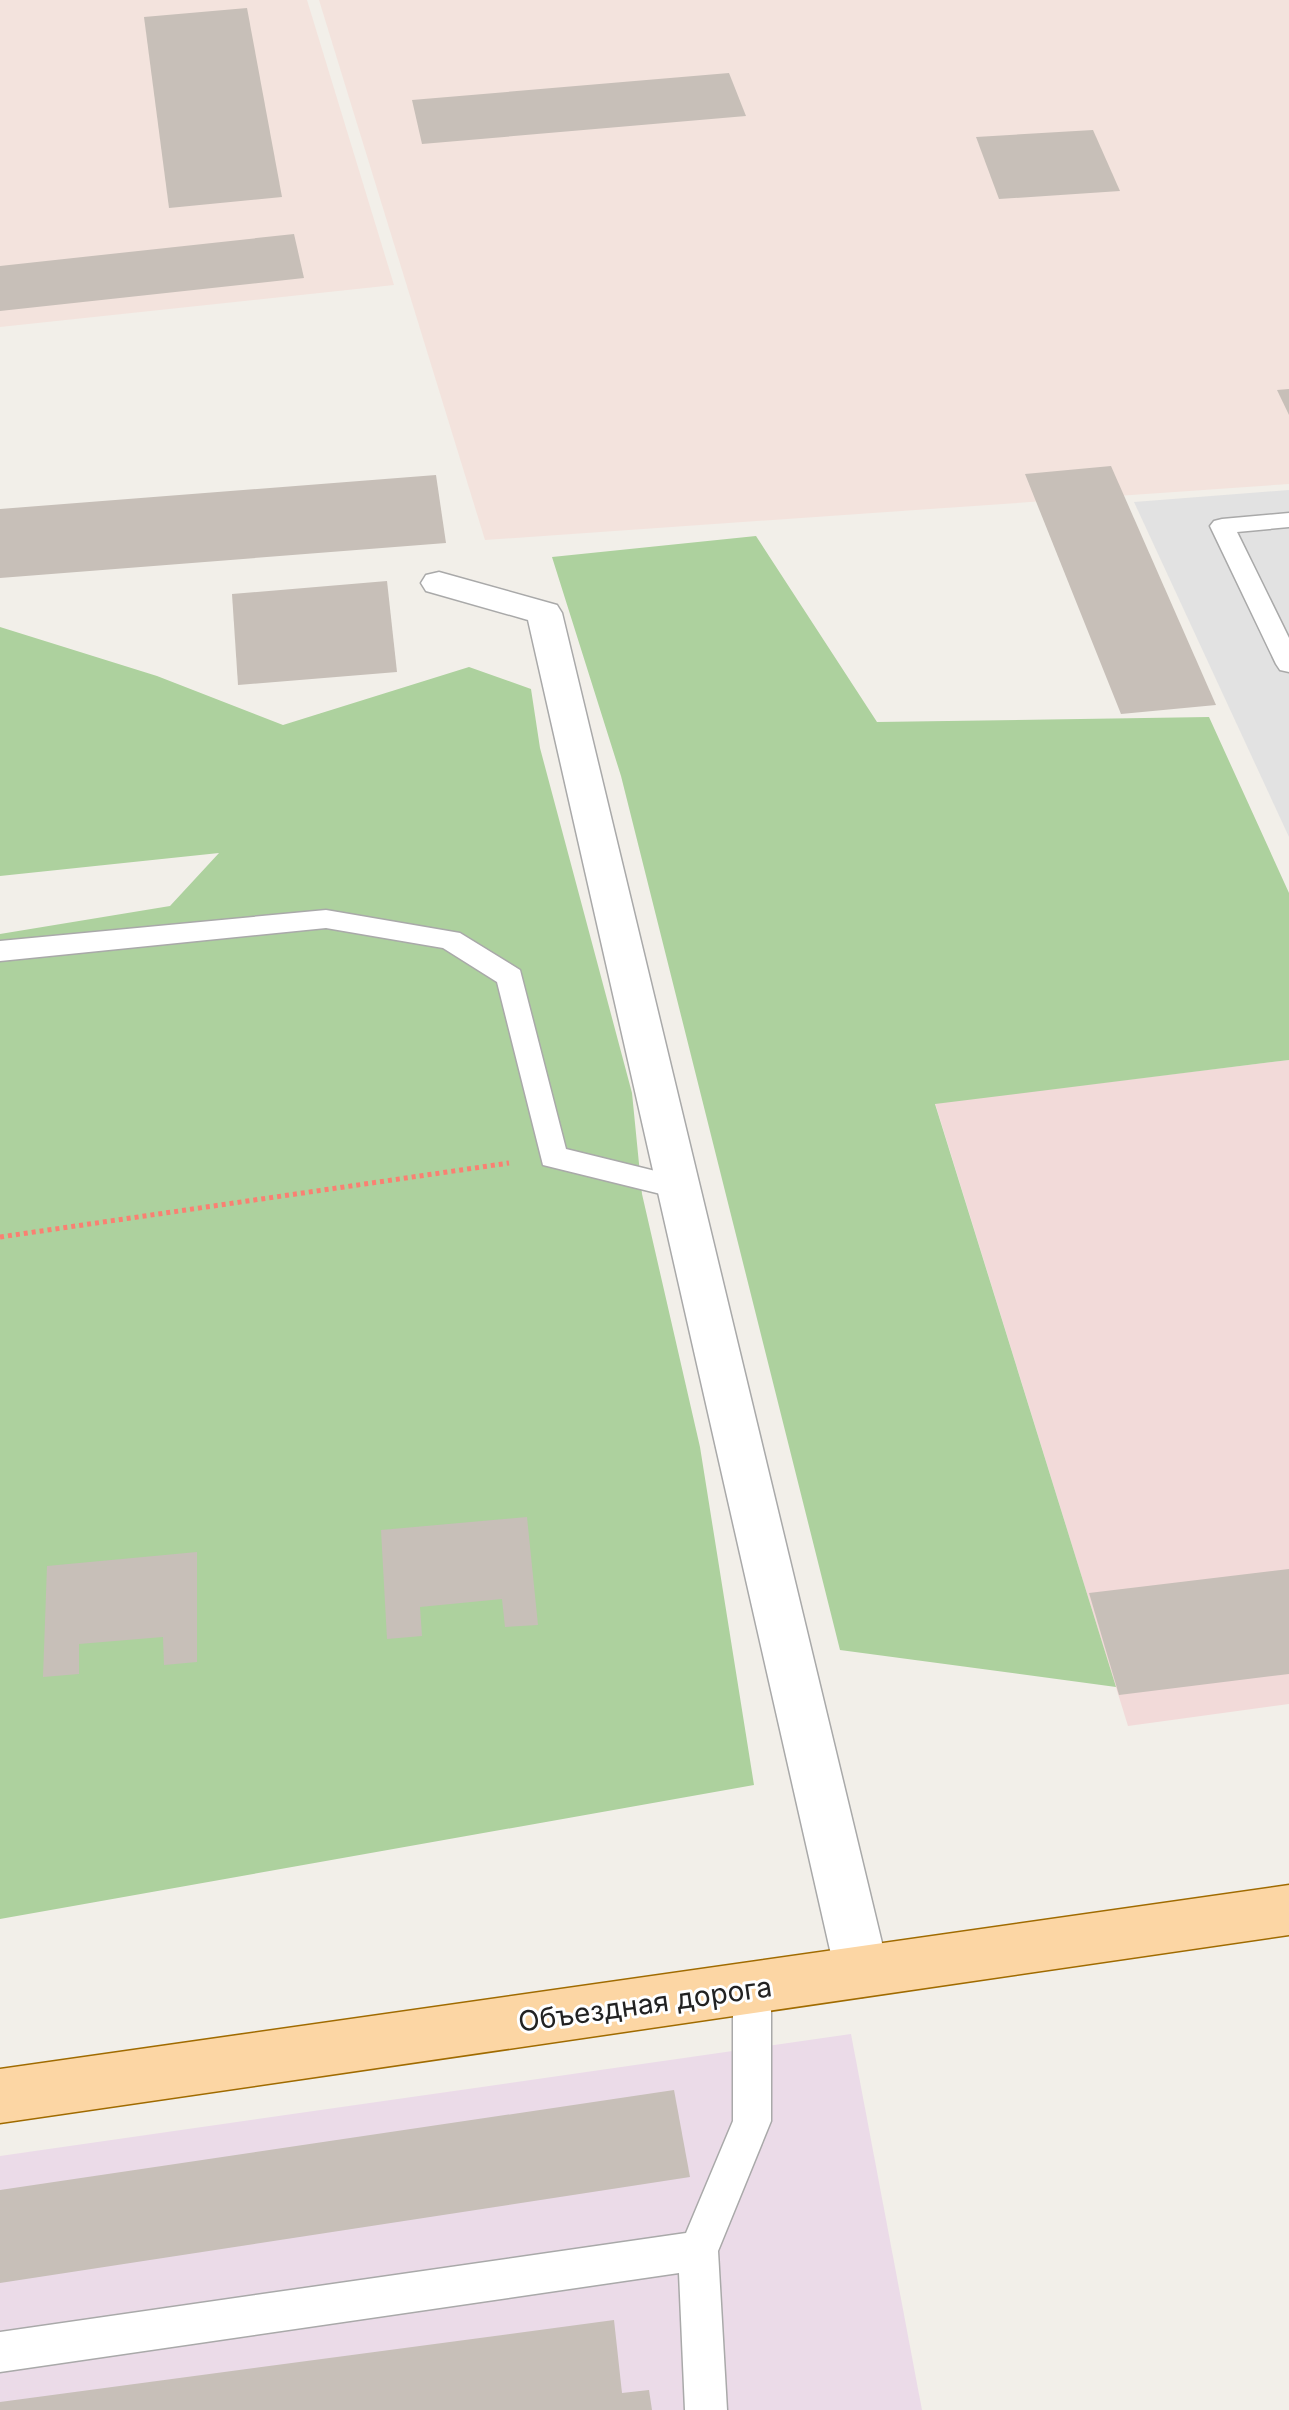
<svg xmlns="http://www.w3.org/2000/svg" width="1289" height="2410" font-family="Inter,sans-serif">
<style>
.commercial{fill:#f2dad9}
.industrial{fill:#ebdbe8}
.military{fill:#f3e3dd}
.forest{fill:#add19e}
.parking{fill:#e2e2e2}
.building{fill:#c7bfb8}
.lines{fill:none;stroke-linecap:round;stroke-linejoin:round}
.lane-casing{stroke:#a9a9a9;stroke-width:3}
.street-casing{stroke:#a9a9a9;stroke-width:3}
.primary-casing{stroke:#a06b00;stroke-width:3}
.path{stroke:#fa8072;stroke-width:5;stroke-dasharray:4 4;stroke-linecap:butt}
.lane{fill:#fff;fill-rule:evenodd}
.street{fill:#fff;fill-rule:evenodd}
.primary{fill:#fcd6a4;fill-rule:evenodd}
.labels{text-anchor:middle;stroke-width:6;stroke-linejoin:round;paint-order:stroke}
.near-street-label{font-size:28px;fill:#222;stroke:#fff}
</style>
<rect width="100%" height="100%" fill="#f2efe9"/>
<polygon class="commercial" points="1289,1060 1289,1704 1128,1726 935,1103"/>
<polygon class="industrial" points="851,2034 922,2410 0,2410 0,2156"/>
<g class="military">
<polygon points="0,0 307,0 394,285 0,327"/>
<polygon points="319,0 1289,0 1289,484 485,540"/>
</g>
<g class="forest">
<polygon points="756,536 877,722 1209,717 1289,893 1289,1060 935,1104 1116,1687 840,1650 621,776 552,557"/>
<polygon points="0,627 157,676 283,725 469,667 531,689 540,748 632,1093 642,1194 700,1447 754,1785 0,1919 0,934 170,906 219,853 0,876"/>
</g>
<polygon class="parking" points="1289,490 1289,837 1134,502"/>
<g class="building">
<polygon points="247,8 282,197 169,208 144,17"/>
<polygon points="729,73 746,116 422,144 412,100"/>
<polygon points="1093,130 1120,191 999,199 976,137"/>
<polygon points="294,234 304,278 0,311 0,266"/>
<polygon points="1289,389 1289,415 1277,390"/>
<polygon points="1111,466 1216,705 1121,714 1025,474"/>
<polygon points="436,475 446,543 0,578 0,509"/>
<polygon points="387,581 397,672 238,685 232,594"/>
<polygon points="527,1517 538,1625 505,1627 502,1599 420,1607 422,1636 387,1639 381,1530"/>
<polygon points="197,1552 197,1662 164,1665 163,1637 79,1644 79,1674 43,1677 47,1566"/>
<polygon points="1289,1569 1289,1674 1119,1695 1089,1593"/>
<polygon points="674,2090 690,2177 0,2283 0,2190"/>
<polygon points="614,2320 622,2393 649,2390 652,2410 0,2410 0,2402"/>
</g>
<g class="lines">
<g class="lane-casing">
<g id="lane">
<polygon points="1289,513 1289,527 1237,532 1289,638 1289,672 1280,670 1276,664 1210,526 1214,521 1222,519"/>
<polygon points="326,910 460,933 520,970 566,1149 692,1180 696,1188 692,1196 681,1199 543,1165 497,982 443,948 326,928 0,961 0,941"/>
<polygon points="752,1971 765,1976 771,1988 771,2121 718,2251 727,2410 685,2410 679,2273 0,2372 0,2332 686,2233 733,2121 733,1988 739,1976"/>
</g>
</g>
<g class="street-casing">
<polygon id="street" points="439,572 557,605 562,613 889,1972 881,1990 862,1997 843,1990 835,1972 528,620 426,591 421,583 426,575"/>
</g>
<g class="primary-casing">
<polygon id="primary" points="1289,1885 1289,1935 0,2123 0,2069"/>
</g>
<polyline class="path" points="0,1237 509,1163"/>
<use href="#lane" class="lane"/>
<use href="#street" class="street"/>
<use href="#primary" class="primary"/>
</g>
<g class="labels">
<g class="near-street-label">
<text transform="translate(645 2004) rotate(-8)" y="10">Объездная дорога</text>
</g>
</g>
</svg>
